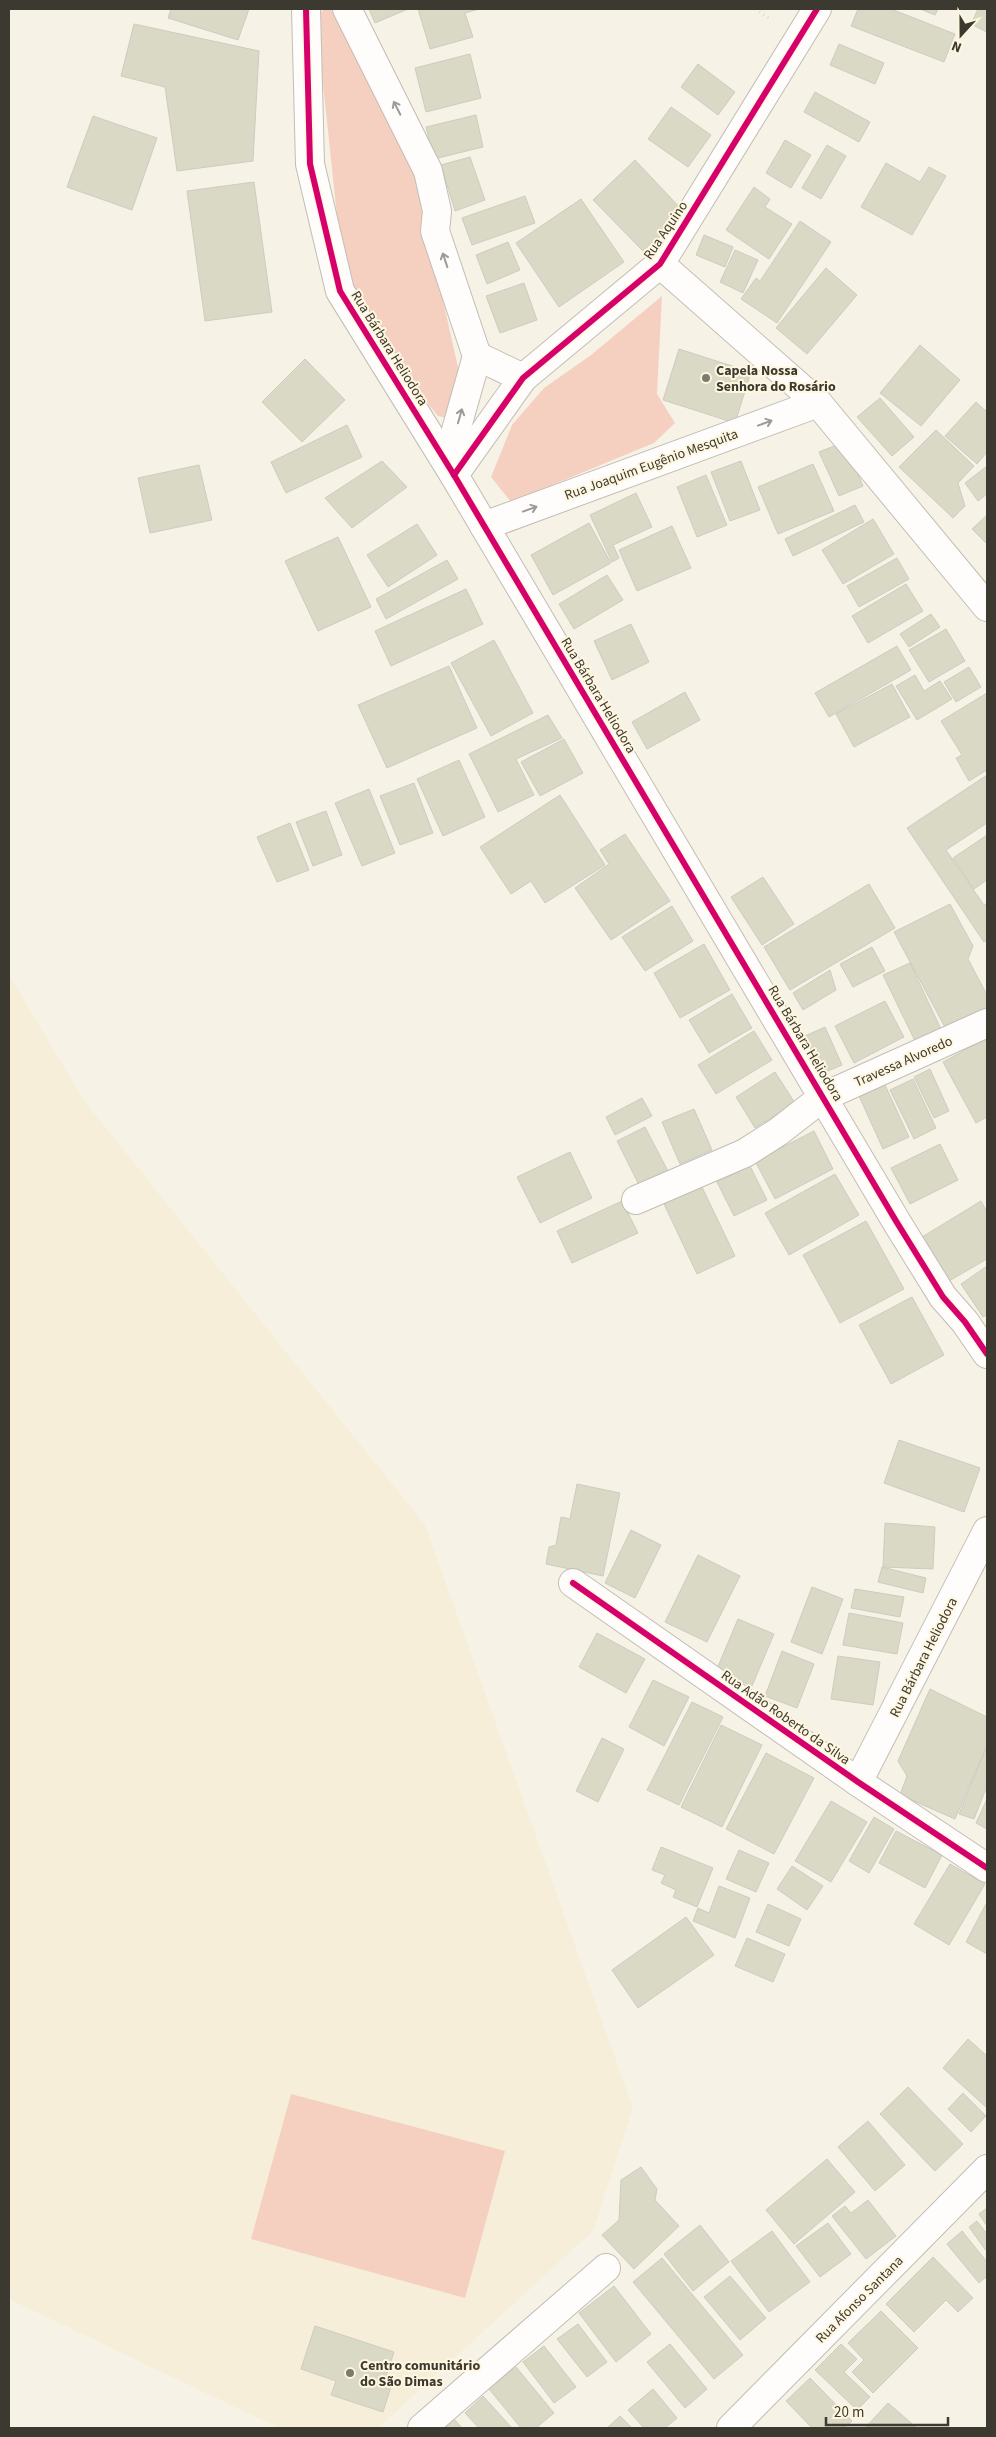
<svg xmlns="http://www.w3.org/2000/svg" width="996" height="2437" font-family="'Source Sans 3',sans-serif">
<style>
.built{fill:#f6eed8}
.green{fill:#f5d0c0}
.building{fill:#d9d9c6;stroke:#cdccc2}
.lines{fill:none;stroke-linecap:round;stroke-linejoin:round}
.minor-casing{stroke:#c2beb5;stroke-width:30}
.path{stroke:#dcdad7;stroke-width:3;stroke-dasharray:1 4;stroke-linecap:butt}
.minor{stroke:#fefdfb;stroke-width:28}
.cycleway-casing{stroke:#fef6df;stroke-width:9}
.cycleway{stroke:#d6006c;stroke-width:6}
.oneway{stroke:#9d9b96}
.poi-dot{fill:#7d7a70;stroke:#fef6df;stroke-width:2}
.labels{text-anchor:middle;stroke-width:4;stroke-linejoin:round;paint-order:stroke}
.street-label{font-size:14px;fill:#3c3930;stroke:#fef6df}
.poi-label{font-size:14px;font-weight:bold;fill:#3c3930;stroke:#fef6df;text-anchor:start}
</style>
<rect width="100%" height="100%" fill="#f7f2e6"/>
<polygon class="built" points="9,975 85,1102 425,1525 633,2108 593,2231 378,2428 279,2428 9,2299"/>
<g class="green">
<polygon points="324,9 341,9 410,154 460,376 456,420 438,416 396,365 349,278 339,235 316,18"/>
<polygon points="662,296 657,394 675,423 654,443 511,502 491,477 512,425 544,388 591,355"/>
<polygon points="291,2094 505,2151 465,2298 251,2239"/>
</g>
<g class="building">
<polygon points="171,9 249,9 238,40 168,18"/>
<polygon points="369,9 408,9 375,23"/>
<polygon points="418,9 479,9 465,13 473,37 430,49"/>
<polygon points="858,9 891,9 955,34 944,62 851,26"/>
<polygon points="920,9 938,9 935,15"/>
<polygon points="978,9 987,9 987,32 971,24"/>
<polygon points="134,24 259,51 253,161 177,171 165,87 121,76"/>
<polygon points="839,44 884,63 875,84 830,65"/>
<polygon points="470,54 481,98 426,112 415,68"/>
<polygon points="698,64 735,92 718,115 681,87"/>
<polygon points="815,92 870,122 859,142 804,112"/>
<polygon points="671,107 711,135 688,167 648,139"/>
<polygon points="476,115 483,147 434,159 426,127"/>
<polygon points="93,116 157,138 132,210 67,187"/>
<polygon points="785,140 811,155 791,188 766,173"/>
<polygon points="827,145 846,156 821,199 802,188"/>
<polygon points="470,157 485,200 455,211 441,165"/>
<polygon points="635,160 684,212 643,251 593,200"/>
<polygon points="886,163 920,182 929,167 946,176 912,235 861,207"/>
<polygon points="254,182 272,312 205,321 187,191"/>
<polygon points="754,187 770,199 765,207 792,224 769,259 726,230"/>
<polygon points="525,196 535,223 472,245 462,218"/>
<polygon points="581,199 624,262 559,307 516,243"/>
<polygon points="800,221 831,242 777,323 741,299 756,278 760,281"/>
<polygon points="704,235 733,247 725,267 696,255"/>
<polygon points="508,242 520,270 487,284 476,255"/>
<polygon points="735,250 758,260 743,293 720,282"/>
<polygon points="826,268 857,295 807,354 776,328"/>
<polygon points="524,283 537,320 500,333 486,296"/>
<polygon points="920,345 960,380 921,426 880,393"/>
<polygon points="679,349 751,372 735,423 663,400"/>
<polygon points="305,359 345,400 302,442 262,402"/>
<polygon points="880,398 914,437 892,456 857,417"/>
<polygon points="976,402 987,412 987,452 977,464 945,436"/>
<polygon points="347,425 362,457 286,493 271,462"/>
<polygon points="936,430 974,466 958,483 965,506 953,518 899,467"/>
<polygon points="844,442 863,486 839,496 819,452"/>
<polygon points="382,461 407,487 352,528 325,498"/>
<polygon points="741,461 760,510 730,521 711,472"/>
<polygon points="813,464 834,511 778,534 758,487"/>
<polygon points="199,465 212,520 150,533 138,478"/>
<polygon points="987,466 987,494 978,501 965,483"/>
<polygon points="706,475 727,525 697,537 677,487"/>
<polygon points="636,493 652,527 613,545 619,558 612,562 590,515"/>
<polygon points="855,505 864,522 793,556 785,539"/>
<polygon points="987,515 987,544 972,529"/>
<polygon points="873,519 894,554 843,584 822,550"/>
<polygon points="589,523 611,563 553,595 531,555"/>
<polygon points="417,524 437,555 388,587 367,555"/>
<polygon points="672,526 691,568 637,591 619,550"/>
<polygon points="338,537 371,607 318,631 285,561"/>
<polygon points="897,558 909,579 859,607 847,586"/>
<polygon points="447,560 458,579 386,619 376,599"/>
<polygon points="607,575 623,600 574,629 559,604"/>
<polygon points="906,584 923,611 868,643 852,616"/>
<polygon points="466,589 483,624 391,666 375,631"/>
<polygon points="931,614 940,627 909,647 900,634"/>
<polygon points="631,624 649,662 612,680 594,641"/>
<polygon points="946,629 965,661 929,682 909,650"/>
<polygon points="494,640 533,713 491,736 451,663"/>
<polygon points="897,646 911,670 829,717 815,693"/>
<polygon points="449,666 477,728 387,768 358,705"/>
<polygon points="969,667 981,687 956,702 944,682"/>
<polygon points="915,675 924,691 940,681 952,699 917,720 896,686"/>
<polygon points="892,684 910,717 854,747 836,714"/>
<polygon points="685,692 700,720 647,749 632,722"/>
<polygon points="987,693 987,770 969,781 956,758 962,755 941,721"/>
<polygon points="548,715 562,738 516,759 534,795 498,812 469,754"/>
<polygon points="564,739 583,773 540,796 521,762"/>
<polygon points="459,760 485,817 443,836 417,779"/>
<polygon points="987,775 987,823 946,850 984,905 987,903 987,940 984,942 907,828"/>
<polygon points="414,783 433,833 400,845 380,796"/>
<polygon points="369,789 395,853 362,866 335,803"/>
<polygon points="560,795 605,865 545,903 531,881 511,894 480,847"/>
<polygon points="326,811 342,855 313,866 296,822"/>
<polygon points="290,823 309,870 277,882 257,837"/>
<polygon points="625,834 670,901 611,940 575,888 609,864 600,850"/>
<polygon points="987,835 987,880 974,889 953,858"/>
<polygon points="763,877 794,924 762,945 731,897"/>
<polygon points="869,884 895,928 790,990 764,947"/>
<polygon points="950,904 973,946 968,959 987,995 987,1010 947,1031 894,932"/>
<polygon points="672,906 693,941 645,971 622,937"/>
<polygon points="704,944 730,990 680,1018 654,973"/>
<polygon points="872,947 885,971 853,987 840,964"/>
<polygon points="910,963 941,1029 915,1041 883,975"/>
<polygon points="830,970 836,990 803,1010 793,993"/>
<polygon points="732,994 752,1028 709,1053 689,1020"/>
<polygon points="885,1001 904,1037 854,1063 835,1026"/>
<polygon points="825,1027 842,1065 821,1074 805,1036"/>
<polygon points="754,1031 772,1060 716,1094 698,1065"/>
<polygon points="987,1038 987,1117 976,1123 943,1062"/>
<polygon points="930,1069 949,1111 934,1118 914,1077"/>
<polygon points="775,1072 795,1103 755,1128 736,1097"/>
<polygon points="913,1079 936,1128 914,1139 890,1090"/>
<polygon points="885,1085 909,1137 883,1149 859,1096"/>
<polygon points="642,1098 652,1116 615,1135 606,1117"/>
<polygon points="694,1109 712,1150 680,1164 662,1122"/>
<polygon points="645,1127 669,1173 640,1187 617,1141"/>
<polygon points="814,1131 833,1169 775,1199 755,1161"/>
<polygon points="940,1144 958,1180 910,1204 891,1168"/>
<polygon points="570,1152 592,1198 540,1223 517,1177"/>
<polygon points="750,1166 767,1200 734,1216 717,1182"/>
<polygon points="835,1174 859,1215 789,1255 765,1213"/>
<polygon points="701,1185 735,1256 697,1274 663,1202"/>
<polygon points="622,1201 638,1233 572,1263 557,1231"/>
<polygon points="981,1201 987,1212 987,1259 949,1281 922,1237"/>
<polygon points="866,1221 904,1289 840,1323 803,1255"/>
<polygon points="987,1266 987,1315 983,1317 961,1284"/>
<polygon points="912,1297 944,1355 891,1384 859,1325"/>
<polygon points="899,1440 980,1468 964,1512 884,1483"/>
<polygon points="577,1484 620,1493 603,1576 546,1564 549,1547 556,1545 561,1517 570,1519"/>
<polygon points="885,1523 935,1527 933,1569 883,1567"/>
<polygon points="631,1530 661,1545 635,1598 605,1583"/>
<polygon points="698,1555 740,1576 707,1642 665,1622"/>
<polygon points="882,1567 926,1578 923,1593 878,1582"/>
<polygon points="812,1587 843,1599 822,1654 791,1642"/>
<polygon points="855,1589 904,1597 900,1617 851,1608"/>
<polygon points="849,1613 903,1623 897,1654 843,1645"/>
<polygon points="738,1619 774,1634 752,1686 716,1671"/>
<polygon points="597,1633 645,1659 626,1693 579,1667"/>
<polygon points="782,1651 814,1664 797,1708 765,1696"/>
<polygon points="838,1656 880,1662 873,1705 831,1699"/>
<polygon points="653,1680 689,1697 664,1746 629,1727"/>
<polygon points="930,1689 987,1717 987,1745 955,1819 900,1795 907,1776 898,1761"/>
<polygon points="692,1702 723,1717 679,1805 647,1790"/>
<polygon points="721,1725 762,1745 722,1827 681,1807"/>
<polygon points="602,1738 624,1749 598,1802 576,1791"/>
<polygon points="987,1746 987,1786 974,1819 959,1814"/>
<polygon points="766,1753 814,1778 774,1854 726,1829"/>
<polygon points="987,1799 987,1829 976,1823"/>
<polygon points="831,1801 867,1822 831,1882 795,1861"/>
<polygon points="874,1817 894,1829 869,1873 849,1861"/>
<polygon points="896,1831 942,1855 925,1888 879,1863"/>
<polygon points="661,1847 713,1868 697,1907 673,1897 676,1890 661,1883 665,1875 652,1870"/>
<polygon points="739,1850 769,1863 756,1892 726,1879"/>
<polygon points="950,1864 985,1884 949,1945 914,1924"/>
<polygon points="792,1866 823,1886 807,1910 777,1889"/>
<polygon points="719,1886 750,1898 735,1938 693,1921 698,1908 709,1913"/>
<polygon points="987,1902 987,1954 966,1942"/>
<polygon points="768,1904 801,1919 789,1946 756,1932"/>
<polygon points="686,1917 714,1955 638,2008 612,1970"/>
<polygon points="747,1938 785,1954 773,1982 735,1966"/>
<polygon points="968,2039 987,2056 987,2108 943,2068"/>
<polygon points="908,2087 963,2144 935,2171 880,2114"/>
<polygon points="963,2093 986,2116 971,2132 948,2109"/>
<polygon points="868,2121 905,2165 875,2191 838,2147"/>
<polygon points="827,2159 855,2192 794,2244 766,2210"/>
<polygon points="641,2167 657,2189 655,2200 679,2226 634,2269 602,2235 619,2220 621,2180"/>
<polygon points="868,2200 896,2236 866,2259 832,2216 845,2206 851,2213"/>
<polygon points="987,2208 987,2226 979,2214"/>
<polygon points="977,2221 987,2234 987,2252 969,2227"/>
<polygon points="828,2223 851,2254 820,2277 796,2246"/>
<polygon points="700,2225 729,2262 693,2291 664,2254"/>
<polygon points="772,2231 810,2282 769,2312 731,2261"/>
<polygon points="962,2231 987,2262 987,2276 979,2283 947,2244"/>
<polygon points="933,2257 973,2298 958,2312 946,2300 914,2332 886,2304"/>
<polygon points="662,2258 743,2355 714,2379 633,2282"/>
<polygon points="730,2276 766,2318 740,2340 704,2297"/>
<polygon points="614,2286 651,2334 616,2362 579,2313"/>
<polygon points="881,2311 918,2348 873,2393 852,2372 864,2360 848,2343"/>
<polygon points="578,2324 607,2362 587,2377 557,2339"/>
<polygon points="315,2326 394,2352 386,2377 394,2377 383,2412 331,2395 336,2381 301,2369"/>
<polygon points="670,2344 707,2389 685,2408 647,2362"/>
<polygon points="841,2344 857,2359 844,2372 870,2397 857,2410 815,2370"/>
<polygon points="544,2346 576,2387 554,2403 523,2362"/>
<polygon points="516,2367 554,2413 536,2428 521,2428 489,2389"/>
<polygon points="810,2378 852,2421 844,2428 812,2428 786,2401"/>
<polygon points="653,2389 677,2418 665,2428 644,2428 628,2410"/>
<polygon points="483,2396 512,2428 479,2428 465,2413"/>
<polygon points="888,2403 917,2428 865,2428"/>
<polygon points="620,2416 632,2428 607,2428"/>
<polygon points="454,2419 462,2428 443,2428"/>
</g>
<g class="lines">
<g class="minor-casing">
<g id="minor">
<polyline points="306,9 310,164 340,291 454,475 896,1221 943,1297 965,1322 987,1354"/>
<polyline points="347,9 428,171 437,211 435,231 477,356 447,462"/>
<polyline points="660,264 818,403 987,607"/>
<polyline points="477,356 523,378"/>
<polyline points="454,475 523,378 660,264 817,9"/>
<polyline points="484,526 818,403"/>
<polyline points="636,1200 745,1153 778,1132 823,1097 987,1023"/>
<polyline points="573,1583 858,1782 987,1868"/>
<polyline points="858,1782 987,1531"/>
<polyline points="422,2428 606,2268"/>
<polyline points="731,2428 987,2169"/>
</g>
</g>
<polyline class="path" points="755,9 769,18"/>
<use href="#minor" class="minor"/>
<g class="cycleway-casing">
<g id="cycleway">
<polyline points="306,9 310,164 340,291 454,475 896,1221 943,1297 965,1322 987,1354"/>
<polyline points="454,475 523,378 660,264 817,9"/>
<polyline points="573,1583 858,1782 987,1868"/>
</g>
</g>
<use href="#cycleway" class="cycleway"/>
</g>
<defs><path id="oneway-shaft" d="M-6 0H5M1.5-3L5.5 0L1.5 3" fill="none" stroke-width="1.6" stroke-linecap="round" stroke-linejoin="round" transform="scale(1.25)"/></defs>
<g class="oneway">
<use href="#oneway-shaft" transform="translate(397 108) rotate(-117)"/>
<use href="#oneway-shaft" transform="translate(445 260) rotate(-108)"/>
<use href="#oneway-shaft" transform="translate(460 416) rotate(-74)"/>
<use href="#oneway-shaft" transform="translate(765 423) rotate(-20)"/>
<use href="#oneway-shaft" transform="translate(530 509) rotate(-20)"/>
</g>
<g class="poi-dot">
<circle cx="706" cy="378" r="5"/>
<circle cx="350" cy="2373" r="5"/>
</g>
<g class="labels">
<g class="street-label">
<text transform="translate(665 230) rotate(-56)" y="5">Rua Aquino</text>
<text transform="translate(390 348) rotate(58)" y="5">Rua Bárbara Heliodora</text>
<text transform="translate(651 464) rotate(-20)" y="5">Rua Joaquim Eugênio Mesquita</text>
<text transform="translate(599 695) rotate(59)" y="5">Rua Bárbara Heliodora</text>
<text transform="translate(806 1043) rotate(59)" y="5">Rua Bárbara Heliodora</text>
<text transform="translate(903 1061) rotate(-24)" y="5">Travessa Alvoredo</text>
<text transform="translate(923 1657) rotate(-63)" y="5">Rua Bárbara Heliodora</text>
<text transform="translate(786 1717) rotate(35)" y="5">Rua Adão Roberto da Silva</text>
<text transform="translate(859 2299) rotate(-45)" y="5">Rua Afonso Santana</text>
</g>
<g class="poi-label">
<text x="716" y="375">Capela Nossa<tspan x="716" dy="16">Senhora do Rosário</tspan></text>
<text x="360" y="2370">Centro comunitário<tspan x="360" dy="16">do São Dimas</tspan></text>
</g>
</g>
<rect width="996" height="2437" fill="none" stroke="#3c3930" stroke-width="20"/>
<g transform="translate(961 35) rotate(201)" stroke="#fef6df" stroke-width="4" paint-order="stroke">
<path d="M0-4L9 19L0 12L-9 19Z" fill="#3c3930"/>
<text y="-8" font-size="14" font-weight="bold" text-anchor="middle" fill="#3c3930">N</text>
</g>
<path d="M826 2417v8h122v-8" fill="none" stroke="#3c3930" stroke-width="2.5"/>
<text x="834" y="2417" font-size="15" fill="#3c3930" stroke="#fef6df" stroke-width="4" paint-order="stroke">20 m</text>
</svg>
